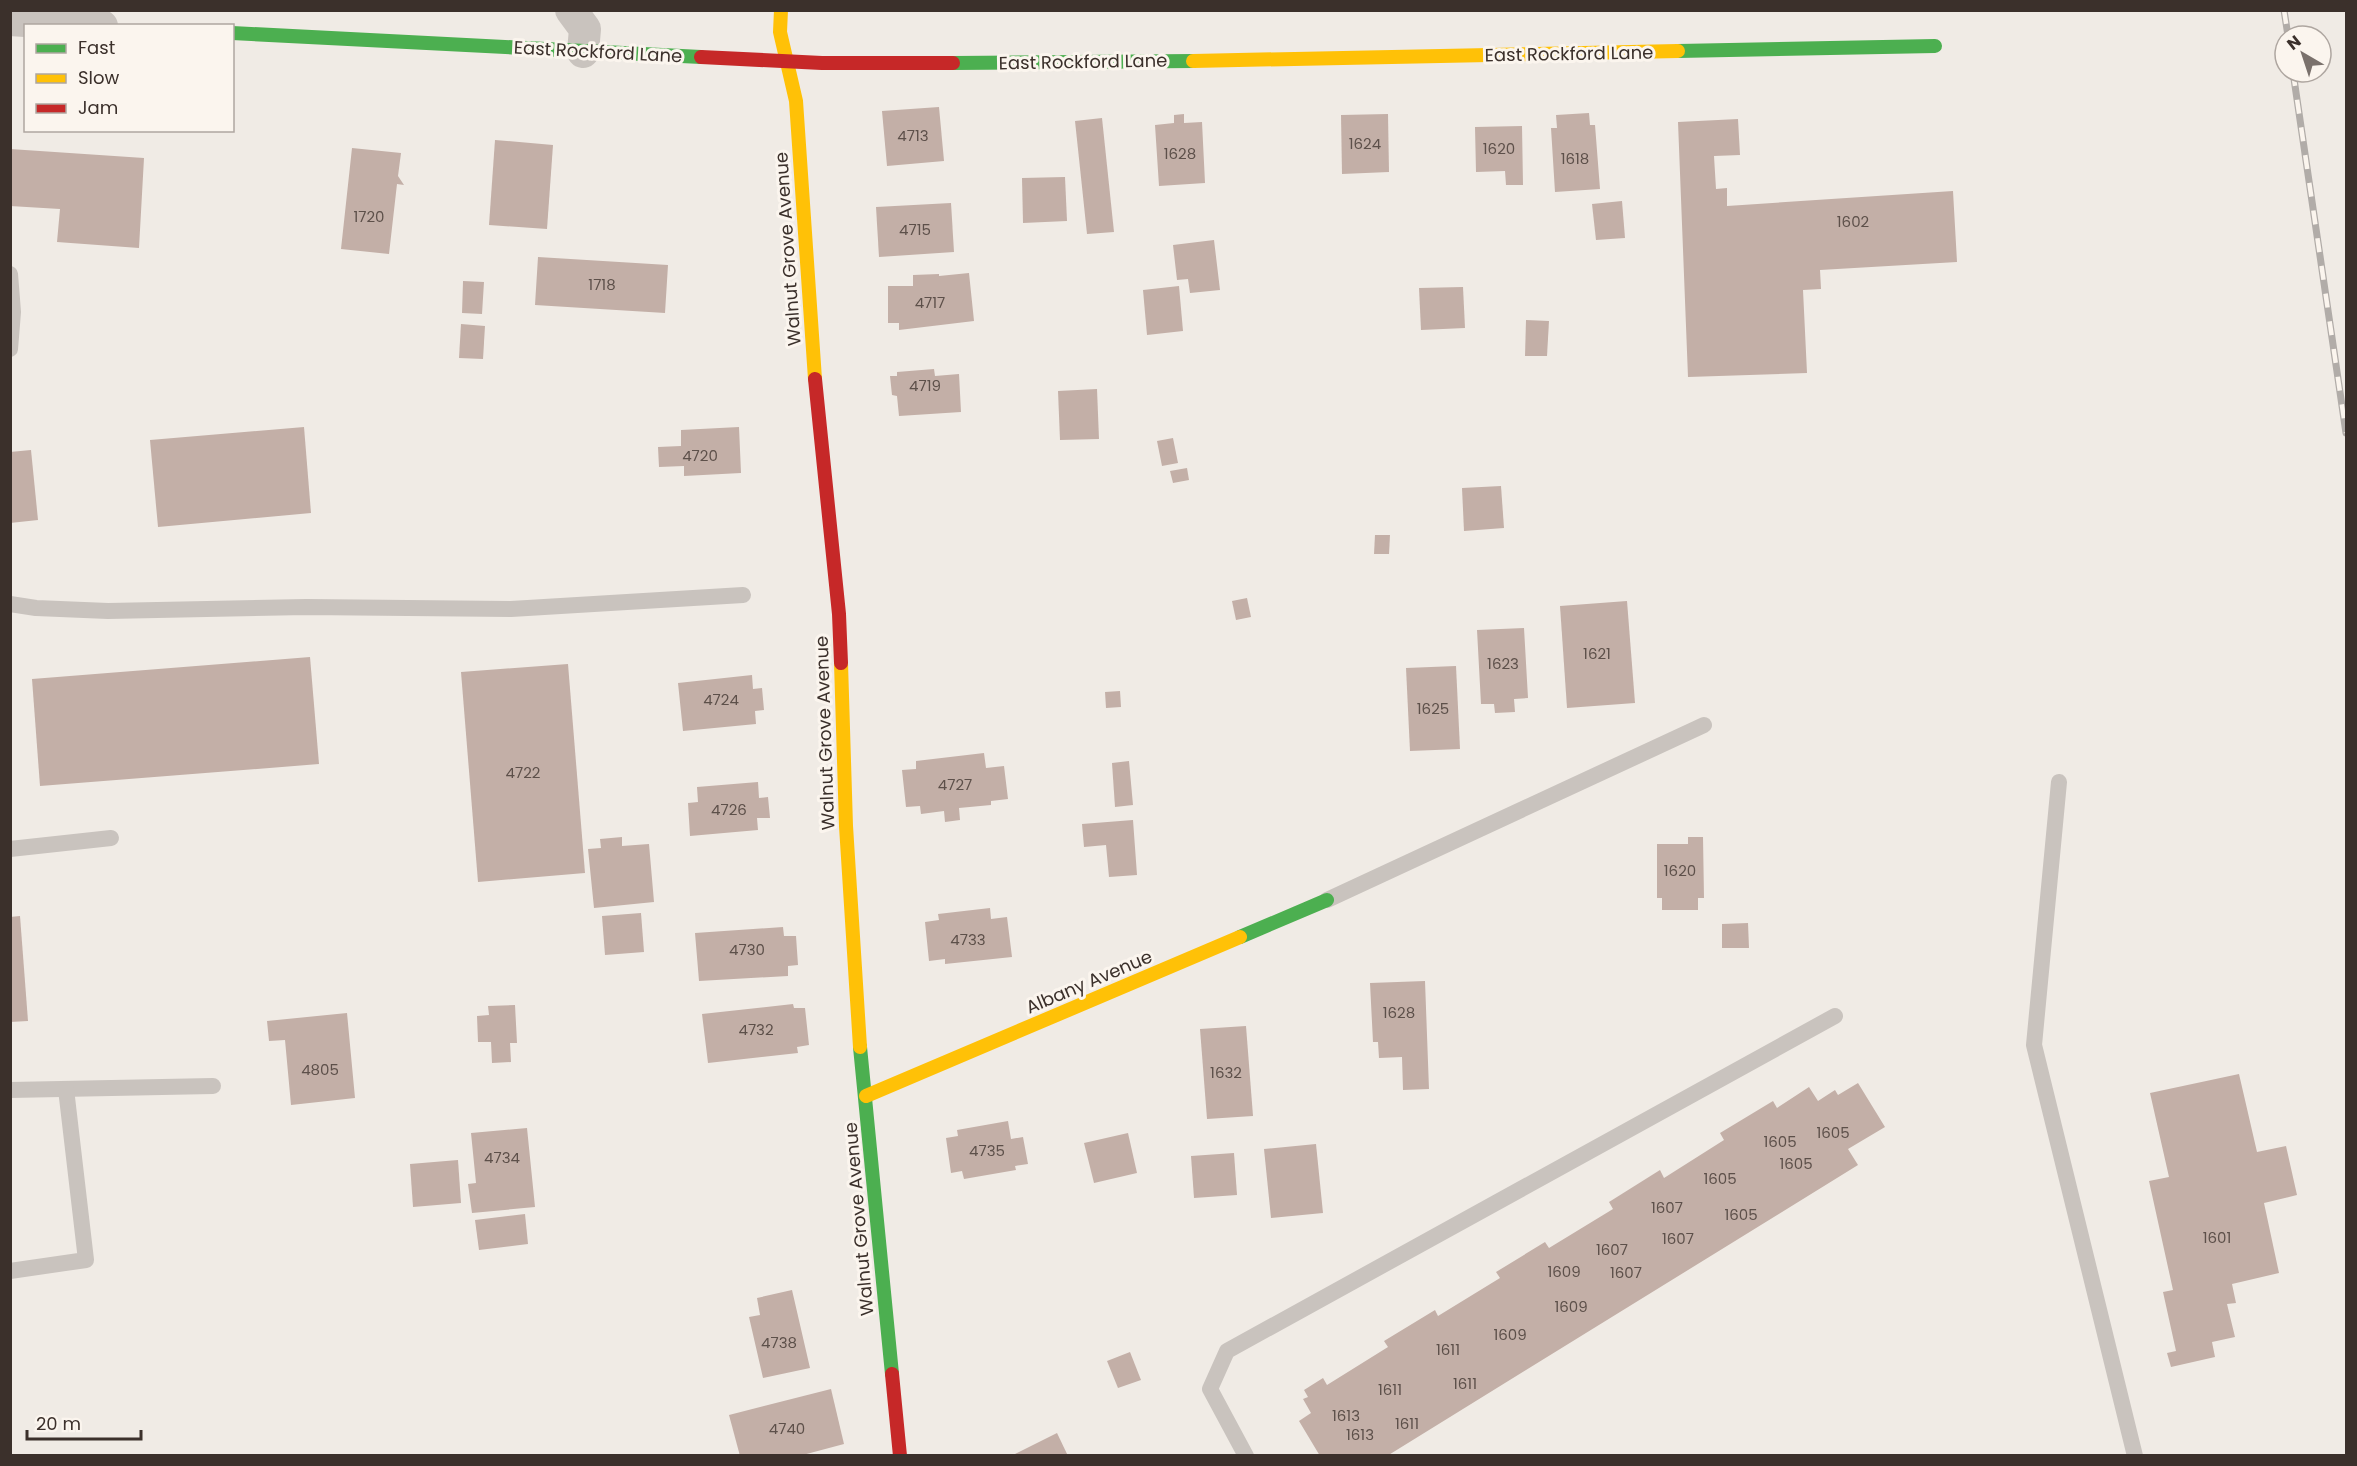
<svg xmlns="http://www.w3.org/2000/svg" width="2357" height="1466" font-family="Poppins,sans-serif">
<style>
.building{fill:#c3afa7}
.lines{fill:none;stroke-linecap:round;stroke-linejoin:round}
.lane{stroke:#c9c3be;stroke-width:16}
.street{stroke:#c9c3be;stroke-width:32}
.fast{stroke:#4caf50;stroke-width:14}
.slow{stroke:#ffc107;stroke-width:14}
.jam{stroke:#c62828;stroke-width:14}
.rail-casing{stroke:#b1aca8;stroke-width:7}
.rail{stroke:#fbf5ee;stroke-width:4.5;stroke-dasharray:14;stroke-linecap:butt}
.labels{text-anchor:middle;stroke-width:6;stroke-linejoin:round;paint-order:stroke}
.number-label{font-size:15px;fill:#5d504a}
.street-label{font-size:18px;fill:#3b302b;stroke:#fbf5ee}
</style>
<rect width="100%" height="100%" fill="#f0ebe5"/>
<g class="building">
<polygon points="939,107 944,161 887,166 882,111"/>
<polygon points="1589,113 1590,125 1595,125 1600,189 1555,192 1551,128 1557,128 1556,115"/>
<polygon points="1184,114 1184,123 1202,122 1205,183 1159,186 1155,125 1174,123 1174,115"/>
<polygon points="1388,114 1389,172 1342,174 1341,115"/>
<polygon points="1102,118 1114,232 1087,234 1075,121"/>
<polygon points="1738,119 1740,155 1714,156 1716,189 1727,188 1727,206 1953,191 1957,262 1820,270 1821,289 1803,290 1807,373 1688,377 1678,122"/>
<polygon points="1522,126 1523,185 1506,185 1505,171 1476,172 1475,127"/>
<polygon points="495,140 553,145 547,229 489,225"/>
<polygon points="352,148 401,153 398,176 404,185 397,184 389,254 341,249"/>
<polygon points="10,149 144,158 139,248 57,242 60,209 10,206"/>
<polygon points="1065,177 1067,221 1023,223 1022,178"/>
<polygon points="1622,201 1625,238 1596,240 1592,204"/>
<polygon points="951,203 954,252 879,257 876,207"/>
<polygon points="1214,240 1220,290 1190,293 1188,279 1177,280 1173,245"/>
<polygon points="538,257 668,265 665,313 535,305"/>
<polygon points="969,273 974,321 899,330 899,323 888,323 888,286 913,286 913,275 939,274 939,276"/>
<polygon points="463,281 484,282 482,314 462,313"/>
<polygon points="1179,286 1183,331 1147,335 1143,290"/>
<polygon points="1463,287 1465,328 1421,330 1419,288"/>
<polygon points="1526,320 1549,321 1547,356 1525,356"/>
<polygon points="461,324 485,326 483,359 459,358"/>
<polygon points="934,369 935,376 959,374 961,412 899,416 897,396 892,395 890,376 897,376 897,372"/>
<polygon points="1097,389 1099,439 1060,440 1058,391"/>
<polygon points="304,427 311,513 158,527 150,440"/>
<polygon points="739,427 741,473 684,476 684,466 659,467 658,447 681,446 681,430"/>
<polygon points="1173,438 1178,463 1162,466 1157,441"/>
<polygon points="31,450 38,520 10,523 10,452"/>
<polygon points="1187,468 1189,480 1173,483 1170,471"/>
<polygon points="1501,486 1504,528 1464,531 1462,488"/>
<polygon points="1375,535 1390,535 1389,554 1374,554"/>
<polygon points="1247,598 1251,617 1236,620 1232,601"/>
<polygon points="1627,601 1635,703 1567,708 1560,606"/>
<polygon points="1524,628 1528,698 1514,699 1515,712 1495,713 1494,704 1481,704 1477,630"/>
<polygon points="310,657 319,764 40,786 32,679"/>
<polygon points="568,664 585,873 478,882 461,672"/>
<polygon points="1456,666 1460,749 1410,751 1406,668"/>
<polygon points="752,675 753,689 762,688 764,710 755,711 756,724 683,731 678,683"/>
<polygon points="1120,691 1121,707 1106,708 1105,692"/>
<polygon points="984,753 986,768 1004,766 1008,799 991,801 991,805 959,808 960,820 945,822 944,811 921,814 920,806 906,807 902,770 916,769 916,761"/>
<polygon points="1129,761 1133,805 1115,807 1112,763"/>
<polygon points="758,782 759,798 768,797 770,818 757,818 758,830 690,836 688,803 698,802 697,787"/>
<polygon points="1133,820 1137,875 1109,877 1106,845 1084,847 1082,824"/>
<polygon points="622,837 622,846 649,844 654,902 594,908 588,849 601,848 600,839"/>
<polygon points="1688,837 1703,837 1704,898 1698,898 1698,910 1662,910 1662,898 1657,898 1657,844 1688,844"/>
<polygon points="990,908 991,919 1007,917 1012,957 945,964 945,959 929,961 925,922 939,920 938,914"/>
<polygon points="641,913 644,952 605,955 602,916"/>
<polygon points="20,916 28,1021 10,1022 10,917"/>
<polygon points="1748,923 1749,948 1722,948 1722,924"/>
<polygon points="783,927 784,936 796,936 798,965 788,966 788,976 699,981 695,933"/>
<polygon points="1425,981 1429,1089 1403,1090 1402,1057 1379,1058 1378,1042 1373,1042 1370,983"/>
<polygon points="793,1004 794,1008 805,1008 809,1045 797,1047 798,1053 708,1063 702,1014"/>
<polygon points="515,1005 517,1043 510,1043 511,1062 492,1063 491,1042 478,1042 477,1016 489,1015 488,1006"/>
<polygon points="347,1013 355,1098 291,1105 285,1040 269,1041 267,1021"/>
<polygon points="1246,1026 1253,1116 1207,1119 1200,1029"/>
<polygon points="2239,1074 2257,1152 2286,1146 2297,1195 2264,1203 2279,1273 2232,1284 2236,1303 2227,1304 2235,1337 2212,1342 2215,1357 2171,1367 2167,1353 2176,1351 2163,1292 2173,1290 2149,1181 2169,1177 2150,1093"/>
<polygon points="1858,1083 1885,1127 1848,1149 1858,1165 1387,1456 1320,1456 1299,1421 1311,1413 1303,1399 1308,1397 1304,1390 1323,1378 1327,1385 1388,1347 1384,1341 1435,1310 1438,1316 1500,1278 1496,1272 1545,1242 1549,1248 1613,1209 1609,1202 1660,1170 1664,1178 1724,1140 1720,1133 1773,1101 1777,1108 1809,1087 1818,1101 1835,1090 1838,1095"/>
<polygon points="1008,1121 1011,1139 1023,1137 1028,1164 1015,1166 1016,1170 964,1179 962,1171 951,1173 946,1138 958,1136 957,1130"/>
<polygon points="527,1128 535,1207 472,1213 468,1184 476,1183 471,1133"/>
<polygon points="1128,1133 1137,1173 1094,1183 1084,1143"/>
<polygon points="1316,1144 1323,1213 1271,1218 1264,1149"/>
<polygon points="1234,1153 1237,1195 1194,1198 1191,1156"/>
<polygon points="458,1160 461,1203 413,1207 410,1164"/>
<polygon points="525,1214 528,1244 479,1250 475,1220"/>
<polygon points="792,1290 810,1368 763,1378 749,1317 760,1315 757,1298"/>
<polygon points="1130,1352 1141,1380 1118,1388 1107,1361"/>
<polygon points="831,1389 844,1444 799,1456 740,1456 729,1415"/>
<polygon points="1057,1433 1068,1456 1011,1456"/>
</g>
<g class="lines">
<g class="lane">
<polyline points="10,274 13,312 10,349"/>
<polyline points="10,604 36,608 108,611 306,607 511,609 743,595"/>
<polyline points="2059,782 2034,1045 2135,1456"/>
<polyline points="10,849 111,838"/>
<polyline points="1327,900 1704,725"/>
<polyline points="10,1090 213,1086"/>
<polyline points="10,1271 86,1260 66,1089"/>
<polyline points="1246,1456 1210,1389 1227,1351 1835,1016"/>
</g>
<g class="street">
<polyline points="571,10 585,29 583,52"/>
<polyline points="10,20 102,26"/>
</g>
<g class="fast">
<polyline points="232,33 701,57"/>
<polyline points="1678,51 1935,46"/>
<polyline points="953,63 1193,61"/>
<polyline points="1240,937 1327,900"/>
<polyline points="860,1047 892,1374"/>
</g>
<g class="slow">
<polyline points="781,10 780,32 796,101 815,379"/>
<polyline points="1193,61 1678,51"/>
<polyline points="841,663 846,826 860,1047"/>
<polyline points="866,1096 1240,937"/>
</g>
<g class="jam">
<polyline points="701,57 822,63 953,63"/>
<polyline points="815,379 839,614 841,663"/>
<polyline points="892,1374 900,1456"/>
</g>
<g class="rail-casing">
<g id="rail">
<polyline points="2284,10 2288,36"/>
<polyline points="2293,72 2346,433"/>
</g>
</g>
<use href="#rail" class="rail"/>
</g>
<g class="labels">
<g class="number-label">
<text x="913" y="141">4713</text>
<text x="1365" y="149">1624</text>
<text x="1499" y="154">1620</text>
<text x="1180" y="159">1628</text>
<text x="1575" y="164">1618</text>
<text x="369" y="222">1720</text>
<text x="1853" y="227">1602</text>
<text x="915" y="235">4715</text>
<text x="602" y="290">1718</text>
<text x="930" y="308">4717</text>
<text x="925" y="391">4719</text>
<text x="700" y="461">4720</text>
<text x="1597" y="659">1621</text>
<text x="1503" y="669">1623</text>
<text x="721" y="705">4724</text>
<text x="1433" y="714">1625</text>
<text x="523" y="778">4722</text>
<text x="955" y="790">4727</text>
<text x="729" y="815">4726</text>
<text x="1680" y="876">1620</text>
<text x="968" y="945">4733</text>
<text x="747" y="955">4730</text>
<text x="1399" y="1018">1628</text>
<text x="756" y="1035">4732</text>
<text x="320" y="1075">4805</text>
<text x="1226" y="1078">1632</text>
<text x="1833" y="1138">1605</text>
<text x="1780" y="1147">1605</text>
<text x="987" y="1156">4735</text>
<text x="502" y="1163">4734</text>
<text x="1796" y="1169">1605</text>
<text x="1720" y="1184">1605</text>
<text x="1667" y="1213">1607</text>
<text x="1741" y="1220">1605</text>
<text x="2217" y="1243">1601</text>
<text x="1678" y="1244">1607</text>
<text x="1612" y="1255">1607</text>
<text x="1564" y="1277">1609</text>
<text x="1626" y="1278">1607</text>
<text x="1571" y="1312">1609</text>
<text x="1510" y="1340">1609</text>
<text x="779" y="1348">4738</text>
<text x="1448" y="1355">1611</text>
<text x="1465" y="1389">1611</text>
<text x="1390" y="1395">1611</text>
<text x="1346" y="1421">1613</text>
<text x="1407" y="1429">1611</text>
<text x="787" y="1434">4740</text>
<text x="1360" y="1440">1613</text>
</g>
<g class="street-label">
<text transform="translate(598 52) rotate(3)" y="6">East Rockford Lane</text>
<text transform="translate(1569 54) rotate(-1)" y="6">East Rockford Lane</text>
<text transform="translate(1083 62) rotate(-1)" y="6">East Rockford Lane</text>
<text transform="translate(788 249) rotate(-94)" y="6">Walnut Grove Avenue</text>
<text transform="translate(825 733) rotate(-92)" y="6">Walnut Grove Avenue</text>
<text transform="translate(1089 982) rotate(-23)" y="6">Albany Avenue</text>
<text transform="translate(859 1219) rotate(-95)" y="6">Walnut Grove Avenue</text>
</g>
</g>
<rect width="2357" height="1466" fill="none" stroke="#3b302b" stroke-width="24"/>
<rect x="24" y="24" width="210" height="108" fill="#fbf5ee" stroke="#aea6a0" stroke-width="1.5"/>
<rect x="36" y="44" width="30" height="9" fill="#4caf50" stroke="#aea6a0" stroke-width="1.5"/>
<text x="78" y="54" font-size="18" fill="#3b302b">Fast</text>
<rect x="36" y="74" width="30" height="9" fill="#ffc107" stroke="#aea6a0" stroke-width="1.5"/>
<text x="78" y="84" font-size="18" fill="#3b302b">Slow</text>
<rect x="36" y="104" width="30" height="9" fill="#c62828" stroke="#aea6a0" stroke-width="1.5"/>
<text x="78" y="114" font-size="18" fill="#3b302b">Jam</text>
<g transform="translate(2303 54) rotate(321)"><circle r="28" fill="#fbf5ee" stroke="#aea6a0" stroke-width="1.5"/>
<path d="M0-4.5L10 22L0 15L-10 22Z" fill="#7a716c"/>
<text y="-9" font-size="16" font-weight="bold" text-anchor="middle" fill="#3b302b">N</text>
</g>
<path d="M27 1430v9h114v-9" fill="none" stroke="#3b302b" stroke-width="3"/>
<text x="36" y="1430" font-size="18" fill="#3b302b" stroke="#fbf5ee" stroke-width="4.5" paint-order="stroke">20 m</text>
</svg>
